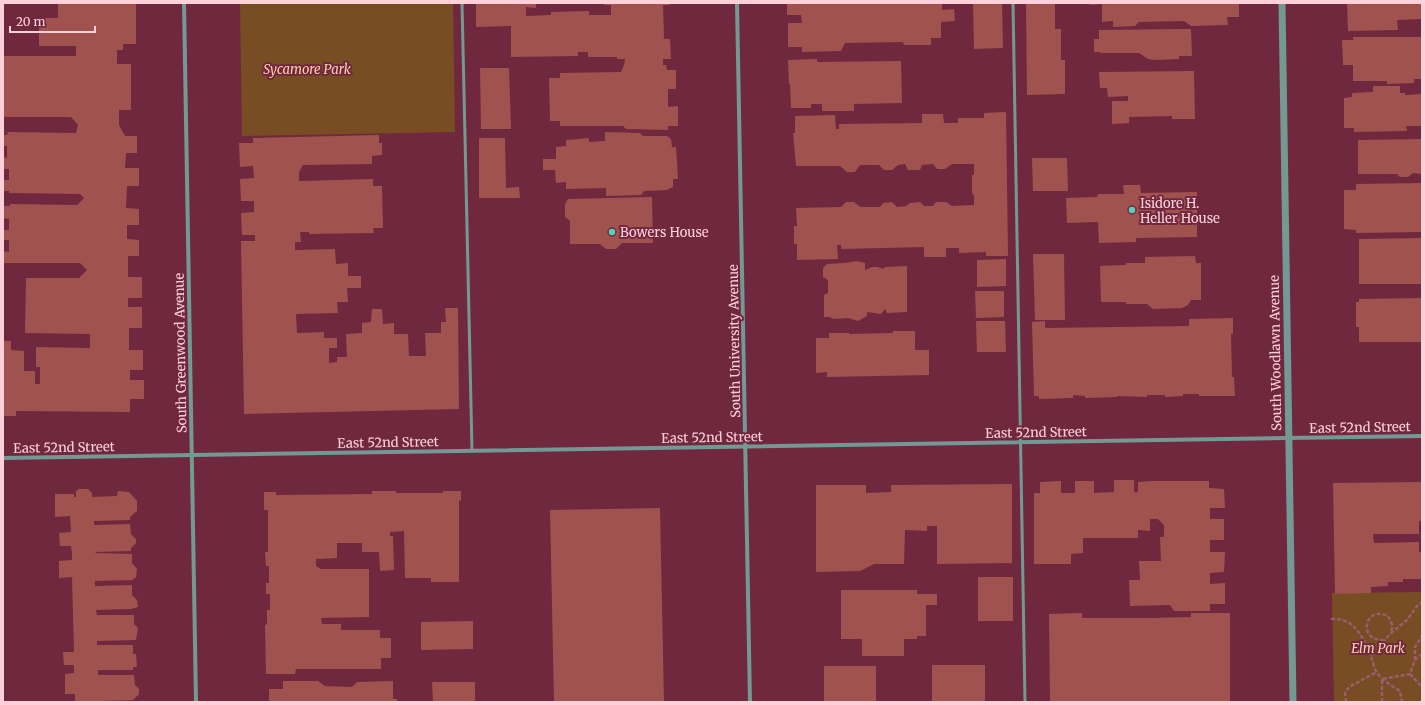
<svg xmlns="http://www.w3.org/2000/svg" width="1425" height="705" font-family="Merriweather,serif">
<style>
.green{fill:#784d23}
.building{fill:#a0524f}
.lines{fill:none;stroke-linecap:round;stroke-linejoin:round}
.path{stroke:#9c5c6f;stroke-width:2.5;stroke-dasharray:4 2;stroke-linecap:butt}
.service{stroke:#739993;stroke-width:3}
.minor{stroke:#739993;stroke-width:4}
.tertiary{stroke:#739993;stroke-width:7}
.poi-dot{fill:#59cebe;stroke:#70283f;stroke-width:1.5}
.labels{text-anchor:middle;stroke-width:4;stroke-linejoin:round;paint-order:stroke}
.park-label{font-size:13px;font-style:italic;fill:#ffd0a6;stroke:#70283f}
.poi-label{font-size:13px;fill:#fdd0da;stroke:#70283f;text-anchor:start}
.street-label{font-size:13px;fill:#fdd0da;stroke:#70283f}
</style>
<rect width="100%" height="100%" fill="#70283f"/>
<g class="green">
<polygon points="240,3 453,3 455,132 242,136"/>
<polygon points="1422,592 1422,702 1334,702 1332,593"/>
</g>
<g class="building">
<polygon points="58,3 136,3 136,44 123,44 123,50 117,50 117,64 131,64 131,110 119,110 119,125 125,136 137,136 137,153 126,153 125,168 139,168 139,186 127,186 126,208 139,209 139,225 127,225 127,239 139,240 139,256 128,256 128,277 142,277 142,298 128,298 128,307 142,307 142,328 129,328 129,350 143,350 143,370 130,370 130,380 144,380 144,399 130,399 130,412 16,411 16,416 3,416 3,341 11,341 11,350 24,351 24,371 35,371 35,384 40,384 40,367 36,367 36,347 90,348 90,334 25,333 26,278 79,278 87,270 80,263 3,263 3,251 9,252 9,240 3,240 3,230 9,230 9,219 3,218 3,206 10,206 10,204 77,205 84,198 80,194 9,193 9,191 3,191 3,180 9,180 9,169 3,169 3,157 7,158 7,146 3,146 3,135 7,135 8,132 76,133 78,125 71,117 3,117 3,56 76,56 76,46 39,46 39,18 58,18"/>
<polygon points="476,3 536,3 536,8 526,7 526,16 551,15 551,12 589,11 589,15 611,15 611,5 604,5 604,3 670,3 670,5 663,5 664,39 670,39 671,59 663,59 663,65 666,65 667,70 676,70 676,89 668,89 668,107 678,106 678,126 668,126 668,130 626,129 623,126 560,126 560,121 550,121 549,78 560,78 560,73 621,72 624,65 625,59 617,59 617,57 588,57 588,52 578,52 578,56 511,57 511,26 476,27"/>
<polygon points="787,3 942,3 942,10 954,9 955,21 941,22 941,38 931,38 931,45 904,45 903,42 845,43 841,51 802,52 802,47 788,47 788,23 802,23 801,15 787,15"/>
<polygon points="973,3 1002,3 1003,48 974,49"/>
<polygon points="1026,3 1055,3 1055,29 1061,29 1061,60 1065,60 1065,94 1027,95"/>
<polygon points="1090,3 1239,3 1239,17 1227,17 1228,25 1191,26 1184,21 1139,22 1135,26 1113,27 1113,21 1102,22 1102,4 1090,5"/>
<polygon points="1347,3 1422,3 1422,19 1397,20 1398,30 1348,31"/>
<polygon points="1181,29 1191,29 1192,56 1179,56 1179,59 1155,60 1148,59 1139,53 1100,53 1100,52 1094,52 1094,39 1099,39 1099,30"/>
<polygon points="1353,37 1422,37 1422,79 1414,79 1414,83 1387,84 1387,81 1353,81 1353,65 1343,65 1342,40 1353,40"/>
<polygon points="817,59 817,62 901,61 902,103 854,104 854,111 822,111 822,104 811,104 811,108 791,108 790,84 789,84 788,60"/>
<polygon points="480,68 509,68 511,129 481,129"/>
<polygon points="1194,71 1195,119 1172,119 1172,116 1129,117 1129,123 1112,124 1112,101 1128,101 1128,96 1108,97 1107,88 1100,88 1099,72"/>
<polygon points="1373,86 1400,86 1400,93 1405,93 1405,95 1422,94 1422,126 1406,126 1407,131 1354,132 1354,128 1344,128 1344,98 1352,97 1352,93 1373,92"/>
<polygon points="1006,112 1008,256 986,256 986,252 959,253 959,248 946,248 946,257 924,257 924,247 841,249 841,245 837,245 838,259 797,260 797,244 794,244 794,226 797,226 796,208 841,207 846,202 854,202 860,207 880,207 883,203 892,202 897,207 906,206 910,203 920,202 924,206 933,206 936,202 946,202 952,206 974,205 974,195 972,194 972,175 974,175 974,164 952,164 945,169 937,169 933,164 922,165 920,170 908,170 905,164 898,165 892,170 884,170 879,165 860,165 855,172 847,172 840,166 796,166 793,133 795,133 795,116 835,115 836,129 839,129 839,124 922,123 922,114 943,114 944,123 958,123 958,118 984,118 984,113"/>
<polygon points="605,132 640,133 643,136 667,136 671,139 672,147 676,147 678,179 673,179 673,187 667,190 644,191 641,195 606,196 606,188 566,189 566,182 556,183 555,170 543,170 543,159 556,159 556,147 566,146 566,140 589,138 589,142 605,141"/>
<polygon points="379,135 379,143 382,143 382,155 372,156 372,164 303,165 299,172 299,181 373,179 373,186 382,186 383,228 373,228 374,233 309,234 309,232 300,232 301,242 295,242 295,250 335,249 336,264 348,263 348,276 361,276 361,288 347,288 348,302 337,302 338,313 296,314 297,333 324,332 324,338 337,338 337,348 329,348 329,363 337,362 337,357 347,357 346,334 362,333 362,323 371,322 372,309 382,309 383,324 394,323 394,334 408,334 409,356 426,356 425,333 441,333 441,322 446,322 445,308 458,308 459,409 244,414 241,241 255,241 255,235 242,235 241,213 254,212 254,201 241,201 240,179 254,178 253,166 240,167 239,143 253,143 253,138"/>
<polygon points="479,138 505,138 506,188 519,187 520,198 479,198"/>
<polygon points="1422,139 1422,174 1413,173 1408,177 1400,177 1397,174 1358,174 1358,140"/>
<polygon points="1032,158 1067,158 1068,191 1033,191"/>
<polygon points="1422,183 1422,232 1356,233 1356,230 1344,229 1344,190 1356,190 1356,184"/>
<polygon points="1123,185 1140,185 1141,193 1197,192 1197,237 1136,238 1136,242 1099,243 1098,222 1067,223 1066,198 1097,197 1098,194 1124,194"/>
<polygon points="652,197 653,243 622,243 616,249 606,249 600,244 570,244 570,221 565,217 565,204 568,199"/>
<polygon points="1422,238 1422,284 1359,284 1359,239"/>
<polygon points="1033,254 1064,254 1065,320 1035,320"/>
<polygon points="1195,256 1196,263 1201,263 1201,300 1191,300 1188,305 1182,308 1153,309 1147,304 1126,304 1126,302 1101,302 1100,266 1126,265 1126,263 1145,263 1145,257"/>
<polygon points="1006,259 1006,286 977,287 977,260"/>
<polygon points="856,261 865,263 865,270 872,267 878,267 883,269 885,267 907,266 907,312 887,313 885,309 881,314 867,312 867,316 858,321 848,318 833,319 830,317 824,317 824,295 828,293 828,280 823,277 823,268 827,264 845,263"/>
<polygon points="975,291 1004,291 1004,317 976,318"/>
<polygon points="1422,298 1422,342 1359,342 1359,327 1356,327 1356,302 1359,302 1359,299"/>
<polygon points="1233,318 1233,334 1231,334 1232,377 1234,377 1235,396 1199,396 1199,394 1183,394 1183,396 1165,397 1165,395 1147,395 1147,397 1117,396 1117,397 1085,398 1085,396 1073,395 1073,398 1039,399 1039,396 1034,396 1032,322 1045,321 1045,328 1189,326 1189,319"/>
<polygon points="976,321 1005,321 1006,352 977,352"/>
<polygon points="893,331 915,331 915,350 929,350 929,375 827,377 827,372 816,373 816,338 829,338 829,333 849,333 849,334 893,333"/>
<polygon points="1114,480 1134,480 1134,492 1138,492 1138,482 1151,481 1209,481 1209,488 1224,489 1225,508 1210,508 1210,519 1224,519 1224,540 1210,540 1210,552 1225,552 1224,572 1210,573 1210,584 1225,583 1225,604 1210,604 1210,611 1174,611 1170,605 1130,606 1129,580 1140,580 1139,561 1161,561 1160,537 1164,537 1164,525 1158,519 1150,519 1150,531 1138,530 1138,538 1083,538 1083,553 1071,554 1071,564 1034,564 1034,493 1040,493 1040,482 1061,481 1061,493 1075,493 1075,481 1094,481 1094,493 1114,492"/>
<polygon points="1422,482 1422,521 1419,521 1419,534 1373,534 1374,543 1419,542 1419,552 1422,552 1422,579 1403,579 1403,582 1388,582 1388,586 1371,587 1371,593 1335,594 1333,483"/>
<polygon points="1012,484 1012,563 937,564 937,526 927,526 927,531 905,530 904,564 874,564 860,571 816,572 816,485 866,485 866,493 891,492 891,485"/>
<polygon points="79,489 88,489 92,493 92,497 117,496 118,491 129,492 137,501 137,511 130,517 130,520 94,521 94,525 130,524 131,534 136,539 136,543 131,548 131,551 96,552 95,553 132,554 132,563 137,569 136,577 132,580 95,581 95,586 132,585 132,595 137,600 138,607 131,609 96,610 97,615 134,615 134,624 138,628 136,640 97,641 97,645 133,645 133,654 136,654 137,667 133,667 133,670 98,670 98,675 134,675 135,685 139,689 139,694 133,700 75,702 75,694 65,694 65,674 74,673 74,665 64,665 63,652 74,652 72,577 59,578 59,561 72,560 72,554 71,546 60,546 59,533 71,532 70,516 55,517 55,494 74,494 74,497 76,497 76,491"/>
<polygon points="372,491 396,491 396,493 443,493 443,491 461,491 461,501 459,500 459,582 431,582 431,578 405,578 404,531 390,532 390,536 393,536 394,570 380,571 379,552 362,552 362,543 337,543 337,558 316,559 316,566 321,569 369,569 369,617 321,618 322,624 341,624 341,630 380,630 380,638 391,638 391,658 381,658 381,669 296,669 295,674 266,674 265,625 267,624 267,610 270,610 270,594 266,594 266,583 269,583 269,566 266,566 265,552 268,552 268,510 264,510 264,492 276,492 276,495 372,494"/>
<polygon points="660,508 664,702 554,702 550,510"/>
<rect x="978" y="577" width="35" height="44"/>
<polygon points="841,590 917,590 917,594 937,594 937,605 926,605 926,636 917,636 917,639 904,639 904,656 862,656 862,639 841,639"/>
<polygon points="1082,613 1082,618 1150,618 1191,617 1191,613 1230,613 1230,702 1050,702 1049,614"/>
<polygon points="473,621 473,649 421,650 421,622"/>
<rect x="932" y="665" width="53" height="37"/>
<rect x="824" y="666" width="52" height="36"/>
<polygon points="283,681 318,681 325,686 352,687 357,682 393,681 393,699 397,699 397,702 269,702 269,689 283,689"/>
<polygon points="432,682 475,682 475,702 433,702"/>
</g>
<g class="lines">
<g class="path">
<path d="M1331 619C1354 617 1363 637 1371 656 1373 662 1374 669 1378 674 1383 681 1392 686 1400 691L1402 702"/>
<path d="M1384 641C1380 639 1376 640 1372 637 1363 631 1366 616 1377 614 1379 613 1384 615 1387 615 1391 621 1394 625 1391 632"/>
<polyline points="1371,655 1379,651 1384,641 1390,634 1407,620 1417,606 1422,602"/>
<polyline points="1415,660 1415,647 1422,636"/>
<polyline points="1410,674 1422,687"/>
<polyline points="1346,702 1345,693 1349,687 1377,672"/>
<polyline points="1382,702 1382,679 1410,674 1415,660 1422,654"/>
</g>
<g class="service">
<polyline points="462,3 472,450"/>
<polyline points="1013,3 1025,702"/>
</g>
<g class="minor">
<polyline points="184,3 196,702"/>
<polyline points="737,3 750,702"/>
<polyline points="3,458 1422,436"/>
</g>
<polyline class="tertiary" points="1282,3 1293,702"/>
</g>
<g class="poi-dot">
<circle cx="1132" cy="210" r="4"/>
<circle cx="612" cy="232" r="4"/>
</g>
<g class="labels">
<g class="park-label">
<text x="307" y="74">Sycamore Park</text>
<text x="1378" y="653">Elm Park</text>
</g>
<g class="poi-label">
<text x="1140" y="208">Isidore H.<tspan x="1140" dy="15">Heller House</tspan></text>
<text x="620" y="237">Bowers House</text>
</g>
<g class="street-label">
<text transform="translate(734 341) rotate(-91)" y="5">South University Avenue</text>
<text transform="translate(180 353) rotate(-91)" y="5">South Greenwood Avenue</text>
<text transform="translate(1275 353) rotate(-91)" y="5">South Woodlawn Avenue</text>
<text transform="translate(1360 427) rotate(-1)" y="5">East 52nd Street</text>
<text transform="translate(1036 432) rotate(-1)" y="5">East 52nd Street</text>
<text transform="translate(712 437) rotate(-1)" y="5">East 52nd Street</text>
<text transform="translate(388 442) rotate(-1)" y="5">East 52nd Street</text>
<text transform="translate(64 447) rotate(-1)" y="5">East 52nd Street</text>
</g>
</g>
<rect width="1425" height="705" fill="none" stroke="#fdd0da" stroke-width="8"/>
<path d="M10 26v6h85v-6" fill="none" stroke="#fdd0da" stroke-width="2"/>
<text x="16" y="26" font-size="12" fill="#fdd0da" stroke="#70283f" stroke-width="3" paint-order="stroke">20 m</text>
</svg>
